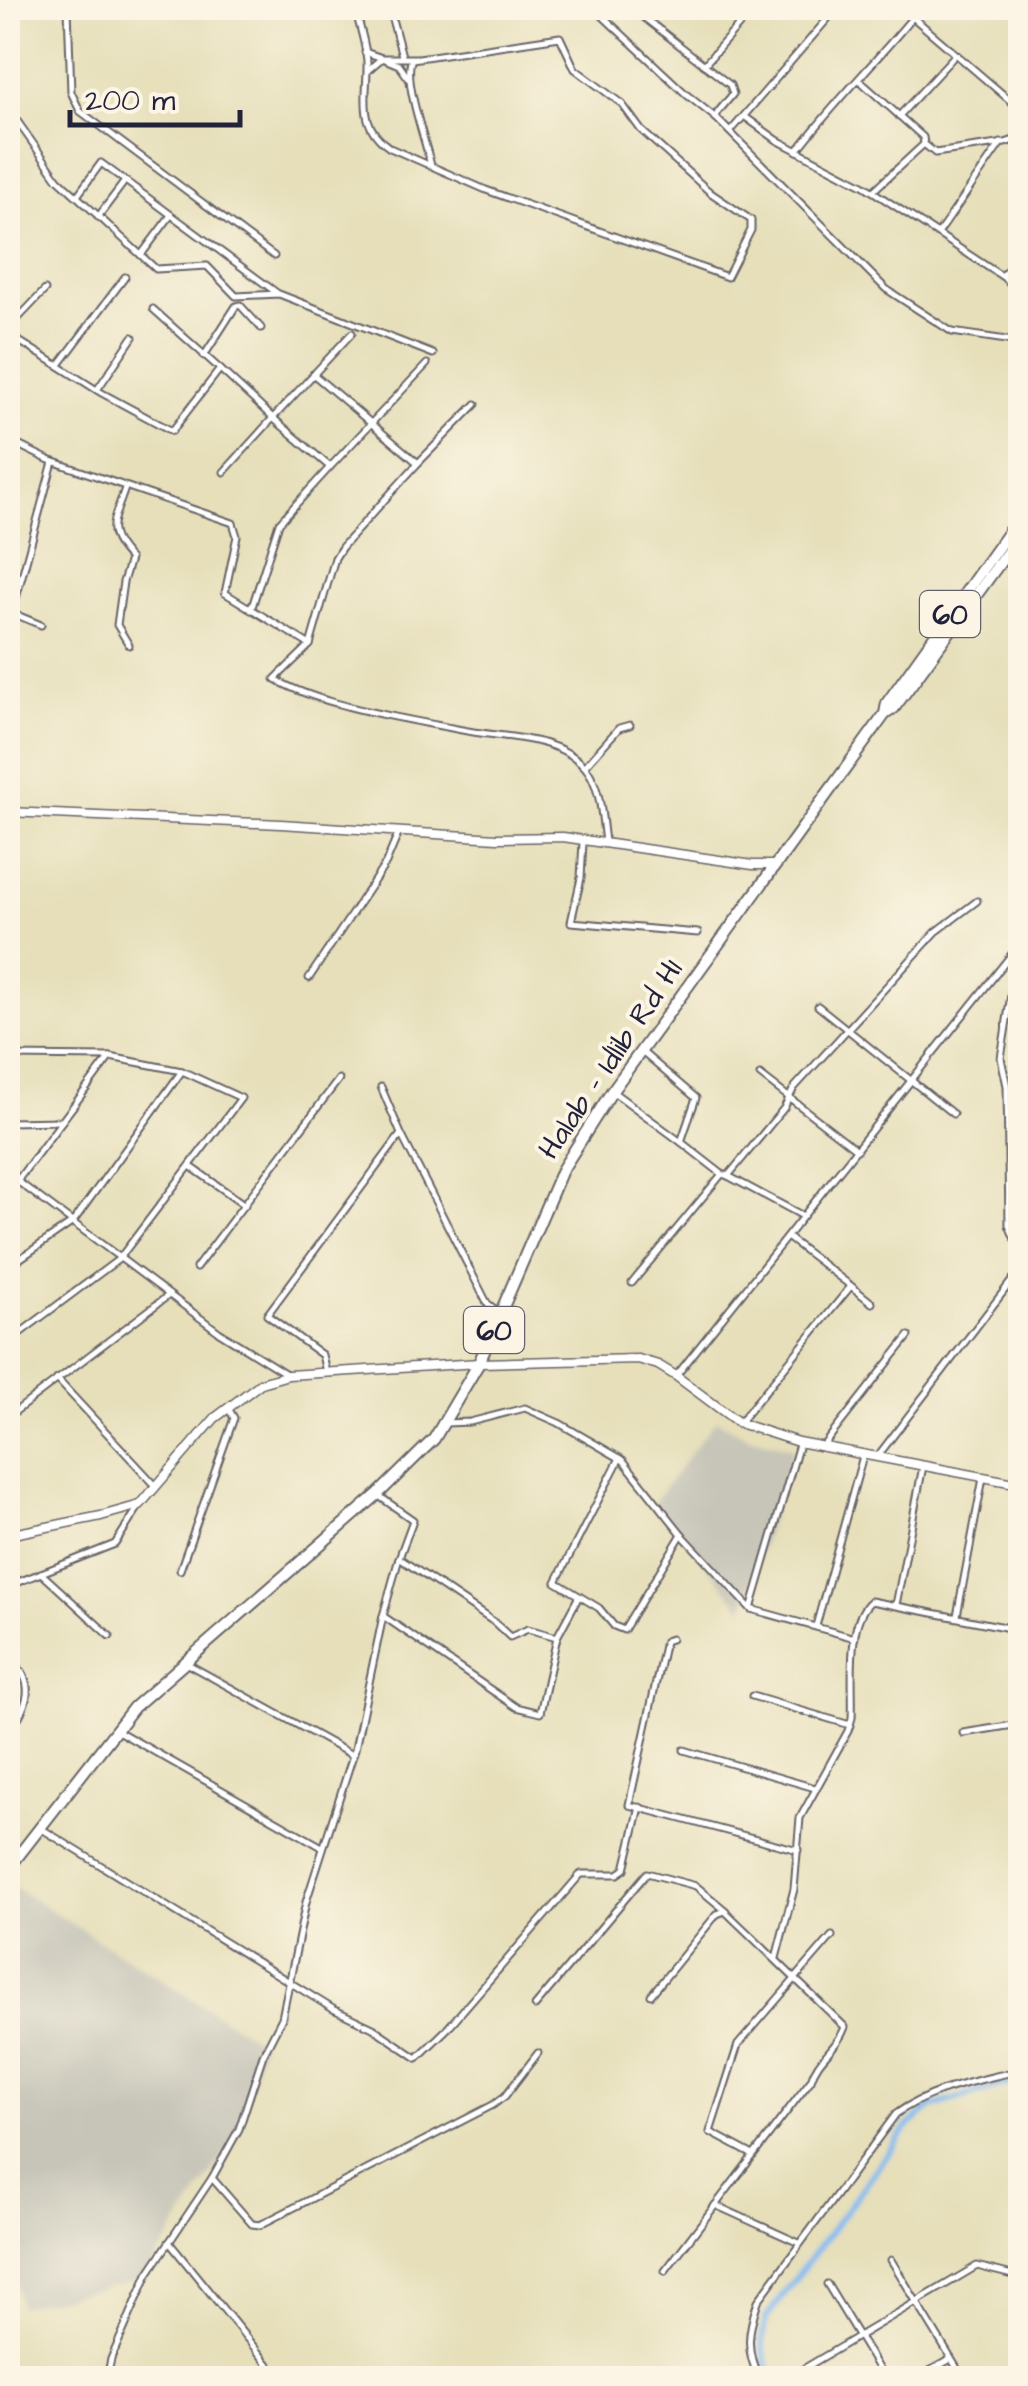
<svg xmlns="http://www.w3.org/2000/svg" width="1028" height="2386" font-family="'Architects Daughter',sans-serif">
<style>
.industrial{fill:#c6c5b8}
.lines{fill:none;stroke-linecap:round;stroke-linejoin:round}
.canal{stroke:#82baf2;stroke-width:6}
.street-casing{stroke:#676467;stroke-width:9}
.secondary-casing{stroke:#676467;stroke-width:11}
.highway-casing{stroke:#676467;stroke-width:14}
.street{stroke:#fff;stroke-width:5}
.secondary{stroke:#fff;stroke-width:8}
.highway{stroke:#fff;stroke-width:10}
.labels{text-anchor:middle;stroke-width:8;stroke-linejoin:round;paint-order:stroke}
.shield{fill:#fcf5e5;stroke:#63616e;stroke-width:2.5}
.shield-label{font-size:28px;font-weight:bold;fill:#22223b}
.street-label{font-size:30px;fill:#22223b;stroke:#fcf5e5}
</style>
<rect width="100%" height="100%" fill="#fcf5e5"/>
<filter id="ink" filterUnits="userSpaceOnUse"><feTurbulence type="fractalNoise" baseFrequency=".01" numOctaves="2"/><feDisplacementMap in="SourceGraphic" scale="20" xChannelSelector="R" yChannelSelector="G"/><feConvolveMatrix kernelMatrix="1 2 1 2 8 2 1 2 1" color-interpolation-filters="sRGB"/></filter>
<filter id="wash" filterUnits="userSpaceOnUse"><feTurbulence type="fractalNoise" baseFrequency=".0048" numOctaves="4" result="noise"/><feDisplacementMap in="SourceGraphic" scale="40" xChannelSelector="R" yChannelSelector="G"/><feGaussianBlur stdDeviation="2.25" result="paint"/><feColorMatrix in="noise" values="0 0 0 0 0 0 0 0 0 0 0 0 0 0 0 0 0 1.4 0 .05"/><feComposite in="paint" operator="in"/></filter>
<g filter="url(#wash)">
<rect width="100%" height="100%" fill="#e6dfba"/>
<g class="industrial">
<polygon points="716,1420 748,1437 793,1448 743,1609 654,1502"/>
<polygon points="9,1884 262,2043 237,2134 143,2279 20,2307 8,2232"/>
</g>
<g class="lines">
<path class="canal" d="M773 2378C762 2356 760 2342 766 2318L910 2124 933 2106 1020 2080"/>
</g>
</g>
<g filter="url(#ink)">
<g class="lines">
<g class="street-casing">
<g id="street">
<polyline points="68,8 71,92 80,111 274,256"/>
<path d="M355 8C359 25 366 44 367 62 368 96 356 125 390 148L486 190 727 277 751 230V220L711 193 641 130 622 104 575 69 560 37 412 59C402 79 426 141 431 166"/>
<polyline points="389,8 402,56"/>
<polyline points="594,8 687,95 716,118 886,289 952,332 1020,342"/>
<polyline points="632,8 730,85 733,94 718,112 716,118"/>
<polyline points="902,8 1020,109"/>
<polyline points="365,52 382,58 416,58"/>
<polyline points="704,65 754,8"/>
<polyline points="368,70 382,58 399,65 409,79"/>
<polyline points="859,80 923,137 924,144 873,191"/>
<polyline points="8,108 58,179 156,269 207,266 236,296 279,294 433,354"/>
<polyline points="744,116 777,140 863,185 1003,277 1020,292"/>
<polyline points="899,116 956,54"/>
<polyline points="730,132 837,8"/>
<polyline points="924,144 935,153 1005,143 1020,138"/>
<path d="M797 151C835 101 881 57 920 8"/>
<polyline points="77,196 101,163 277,293"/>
<polyline points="98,217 125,181"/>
<polyline points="938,234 1001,143"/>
<polyline points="141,255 171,215"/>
<polyline points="1002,276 1020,254"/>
<polyline points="153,309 220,369"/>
<polyline points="8,329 45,290"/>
<polyline points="8,334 100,392 172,431 220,369 273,418 224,472"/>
<polyline points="204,356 236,306 240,305 261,328"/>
<polyline points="59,365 125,277"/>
<polyline points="313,374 418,463 476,404"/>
<polyline points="97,390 133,337"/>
<polyline points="8,440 49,460 233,523 237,536 225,593 310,645"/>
<path d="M418 463 342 547 335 558 310 645 275 679C316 705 411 720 462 730 501 738 557 735 585 767 601 785 602 820 605 842"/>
<polyline points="330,467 427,364"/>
<path d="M125 488C114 523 102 529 130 559L123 582 117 625 129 645"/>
<polyline points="251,610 279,523 330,467 273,418 352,333"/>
<polyline points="41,625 12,613 53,462"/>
<polyline points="585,766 619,728 630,725"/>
<polyline points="583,842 581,878 571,922 698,933"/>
<polyline points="1020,938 1001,1058 1007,1086 1009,1225 1020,1251"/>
<polyline points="309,978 386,863 399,832"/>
<polyline points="818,1006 953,1114"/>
<polyline points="642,1052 696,1098 681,1142 722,1174"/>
<polyline points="8,1056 110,1057 182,1071 241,1098 119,1259 8,1342"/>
<polyline points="760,1075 857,1150"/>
<polyline points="381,1087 401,1134 487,1303 498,1312"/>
<polyline points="612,1091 681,1142"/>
<polyline points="8,1122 62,1121"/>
<polyline points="190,1166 245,1205"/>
<polyline points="8,1174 219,1332 288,1375"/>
<polyline points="728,1176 803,1216"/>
<polyline points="17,1181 110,1057"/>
<polyline points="1012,1216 1020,1207"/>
<polyline points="787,1237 851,1286"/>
<polyline points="8,1267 73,1222 182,1071"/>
<polyline points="196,1268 339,1079"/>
<polyline points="632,1283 722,1174 728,1176 784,1108 794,1088 936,932 977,901"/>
<polyline points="326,1372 322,1355 267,1315 401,1134"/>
<polyline points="676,1376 1019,945"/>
<polyline points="57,1379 156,1486"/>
<polyline points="8,1417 169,1295"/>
<polyline points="446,1423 470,1422 525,1408 559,1423 623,1460 685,1538 751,1609 855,1638"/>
<polyline points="739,1423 851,1286 872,1303"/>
<polyline points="822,1447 909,1336"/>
<polyline points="877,1457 1020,1270"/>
<polyline points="620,1458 556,1582 599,1608 614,1626 624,1630 682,1534"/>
<polyline points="379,1496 413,1520 399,1558 494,1622 510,1637 528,1629 557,1637 540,1713 516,1707 383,1616"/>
<polyline points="180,1570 234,1418 228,1408"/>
<polyline points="41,1573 110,1636"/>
<polyline points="8,1586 115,1544 140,1505"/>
<polyline points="896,1605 923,1466"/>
<polyline points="751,1609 799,1444"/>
<polyline points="957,1616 983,1478"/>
<polyline points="816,1626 863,1456"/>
<polyline points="557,1637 579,1596"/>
<polyline points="671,1639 665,1641 629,1805 798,1850"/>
<path d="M8 1656C39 1684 28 1703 8 1735"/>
<polyline points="184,1662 352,1755"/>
<polyline points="752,1696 850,1725"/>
<polyline points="118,1731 322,1847"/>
<polyline points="963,1733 1020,1724"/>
<polyline points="684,1750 815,1788"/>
<polyline points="42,1829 333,2009 373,2028 417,2058 446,2030 581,1874 618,1874 625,1869 640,1807"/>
<path d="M776 1958 794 1889 800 1818 848 1731 852 1718C854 1687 845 1623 871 1601L1020 1630"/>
<path d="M651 1995 717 1914 725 1911 845 2027C838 2048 817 2058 811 2080L665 2271"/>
<polyline points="535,2006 647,1873 696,1886 726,1911"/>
<polyline points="753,2155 710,2132 738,2045 832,1936"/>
<polyline points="212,2178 252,2224 260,2225 493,2105 505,2096 538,2053"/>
<polyline points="715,2205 799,2243"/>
<polyline points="169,2242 279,2378"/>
<polyline points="891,2260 963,2378"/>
<polyline points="827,2284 884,2378"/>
<polyline points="107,2378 111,2359 148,2274 212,2178 239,2129 263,2055 282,2018 306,1902 355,1749 383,1616 399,1558"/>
<polyline points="111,2378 113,2378"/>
<path d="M759 2378C745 2350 748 2331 758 2301L896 2114C931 2088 979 2081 1020 2070"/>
<polyline points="802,2378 798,2372 977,2266 1020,2277"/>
<polyline points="917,2378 949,2360"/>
</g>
</g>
<g class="secondary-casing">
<g id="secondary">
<polyline points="8,812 281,824 497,838 563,837 753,865 775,865"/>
<polyline points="8,1535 101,1516 140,1505 215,1418 261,1383 288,1375 479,1363 638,1359 658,1365 676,1376 739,1423 798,1442 1020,1484"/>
</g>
</g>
<g class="highway-casing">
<g id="highway">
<polyline points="885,714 887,703 1020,516"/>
<polyline points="8,1869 134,1707 377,1495 434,1439 479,1363 562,1170 612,1091 885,714 894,708 1020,535"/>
</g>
</g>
<use href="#street" class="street"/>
<use href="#secondary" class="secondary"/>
<use href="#highway" class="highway"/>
</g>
</g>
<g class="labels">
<g class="shield">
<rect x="920" y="591" width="60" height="46" rx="8"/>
<rect x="464" y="1307" width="60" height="46" rx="8"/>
</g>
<g class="shield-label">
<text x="950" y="624">60</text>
<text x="494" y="1340">60</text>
</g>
<g class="street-label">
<text transform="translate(610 1059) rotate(-56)" y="10">Halab - Idlib Rd H1</text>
</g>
</g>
<rect width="1028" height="2386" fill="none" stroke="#fcf5e5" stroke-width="40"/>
<path d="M70 110v15h170v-15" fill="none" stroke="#22223b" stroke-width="5"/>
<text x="85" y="110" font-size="30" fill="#22223b" stroke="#fcf5e5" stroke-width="8" paint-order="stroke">200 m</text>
</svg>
